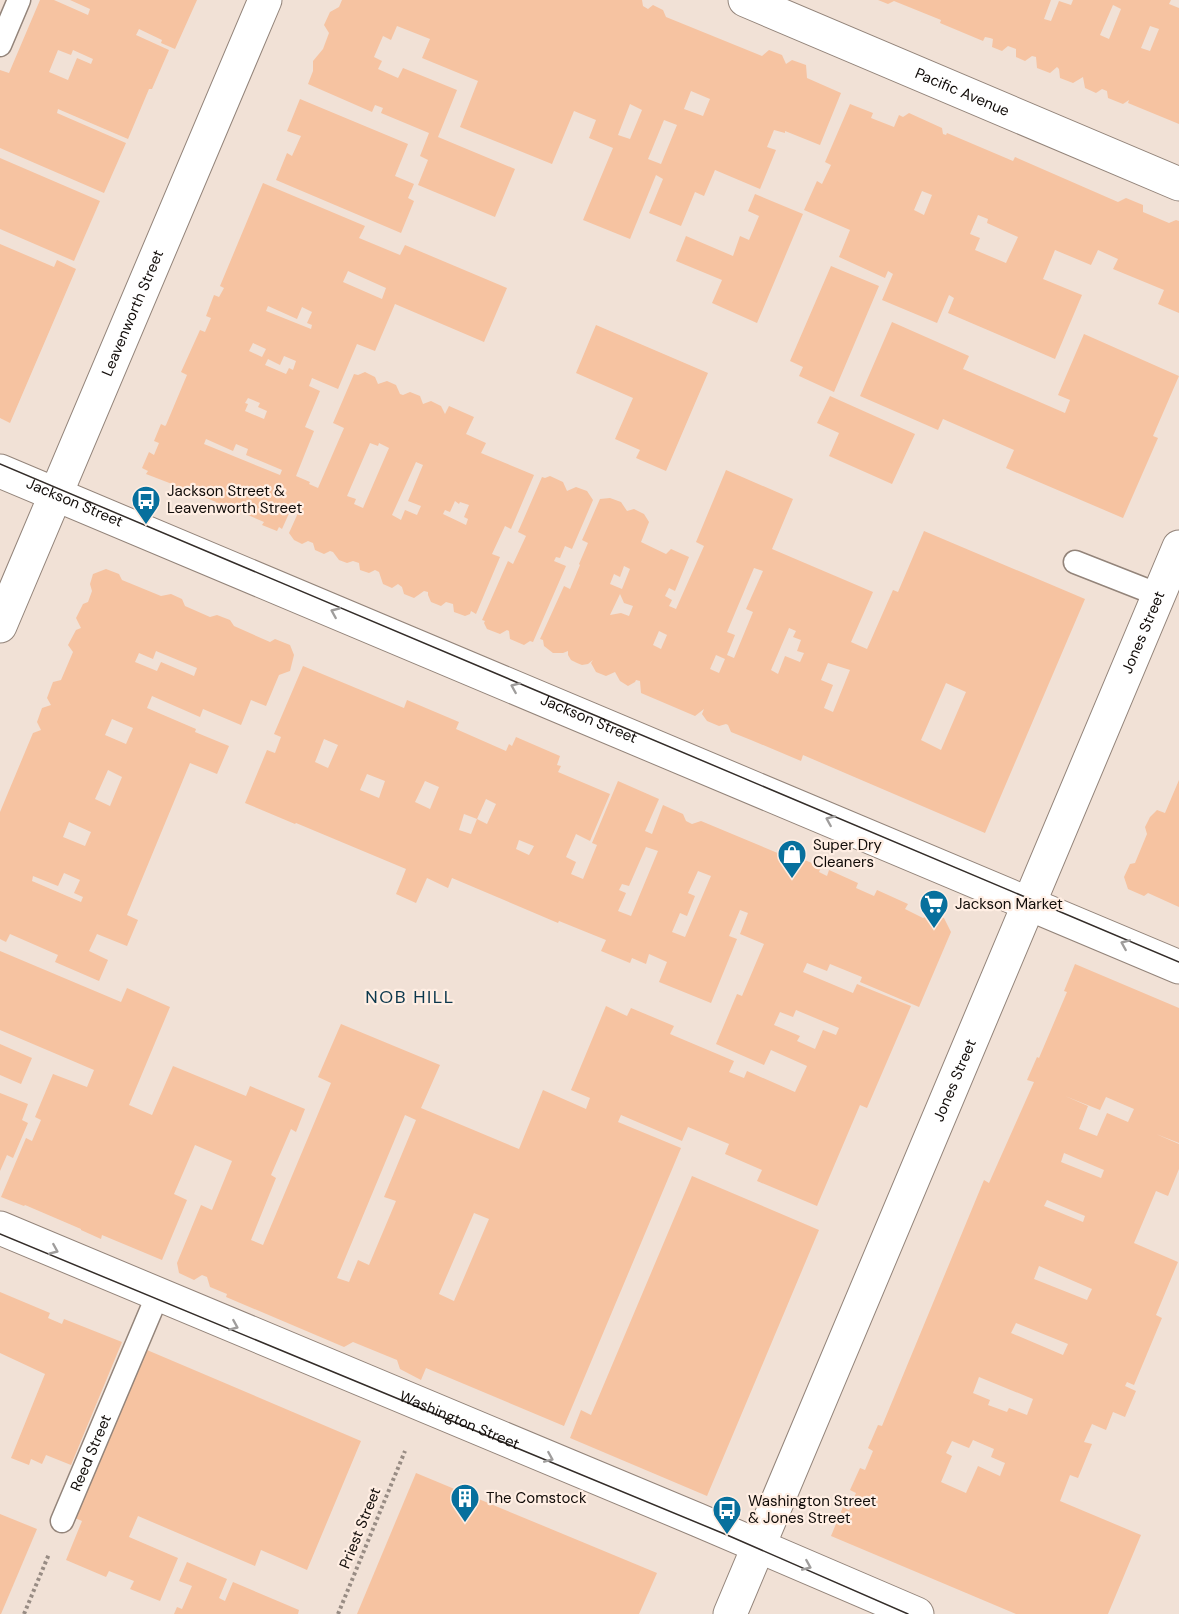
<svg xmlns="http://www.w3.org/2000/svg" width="1179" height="1614" font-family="'DM Sans',sans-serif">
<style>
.building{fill:#f6c3a1;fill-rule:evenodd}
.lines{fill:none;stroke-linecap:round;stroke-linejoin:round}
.service-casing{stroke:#93847a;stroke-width:25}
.minor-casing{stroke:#93847a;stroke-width:35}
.path{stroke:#988c84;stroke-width:4;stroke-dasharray:3 3;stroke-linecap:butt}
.service{stroke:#fff;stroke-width:22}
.minor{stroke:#fff;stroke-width:33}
.tram{stroke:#342d29;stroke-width:1.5}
.oneway{stroke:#9f9d9c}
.labels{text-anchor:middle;stroke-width:4.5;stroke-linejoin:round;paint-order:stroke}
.street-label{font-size:15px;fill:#100b08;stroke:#ffeee3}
.poi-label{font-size:15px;fill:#100b08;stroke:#ffeee3;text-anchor:start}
.quarter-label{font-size:18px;letter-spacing:1.5px;fill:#0b374c;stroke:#ffeee3}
</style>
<rect width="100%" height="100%" fill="#f1e1d6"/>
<g class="building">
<path d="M40 0H54L88 15 90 9 70 0H197L175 49 161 43 162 40 139 29 136 35 169 50 152 89H149L128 139 58 109 57 113 126 143 104 193 0 148V70L9 73ZM58 50 71 55 73 50 93 59 91 64 77 58 68 80 49 72Z"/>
<path d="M342 0H642L643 6 648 9 653 5 663 10 666 17 762 56 769 50 782 55 786 64 792 60 806 65 807 78 841 93 820 145 785 131V133L774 130 767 147 776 150 760 189 715 170 704 196 695 192 681 226 649 213 663 179 656 175 630 239 583 220 613 148 589 138 596 120 574 111 552 164 460 127 478 81 422 58 430 39 397 26 391 40 383 36 374 57 382 61 378 69 398 78 403 68 457 90 438 137 515 169 495 217 418 185 428 160 420 156 429 133 381 113 383 108 375 105 372 112 308 84 313 71V61L323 49 329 33 324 25 330 12 339 7ZM691 91 710 99 703 116 684 109ZM630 104 642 110 630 139 618 135ZM664 120 677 125 661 164 648 159Z"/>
<path d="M878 0H1051L1044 19 1051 21 1059 1 1071 5 1073 0H1171L1169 4 1179 8V124L1128 103 1129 100 1123 104 1108 98 1107 91 1102 89 1096 93 1085 88 1083 77 1073 83 1060 78 1059 69 1057 67 1050 73 1037 68 1036 57 1032 56 1025 61 1016 57V49L1008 46 1002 51 992 47 993 39 990 38 985 37 983 41 940 23 941 20 894 1 888 4ZM1113 5 1121 9 1109 39 1100 35ZM1150 26 1159 29 1150 51 1141 48Z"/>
<polygon points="300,99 408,144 395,176 414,184 408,198 414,201 401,233 276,180 287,153 292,156 301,136 287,131"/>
<path d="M850 104 873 113 871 118 894 127 899 115 903 117 909 113 942 128 943 134 946 135 947 133 1013 161 1015 157 1118 202 1126 198 1143 205V212L1169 223 1176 220 1179 221V313L1158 304 1164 290 1113 269 1118 259 1098 250 1091 265 1055 250 1043 279 1082 295 1055 359 948 313 954 298 949 295 937 323 882 300 893 274 888 271 885 278 839 257 850 230 804 210 817 181 822 184 831 165 825 162ZM922 191 932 195 924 215 914 210ZM978 215 988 219 987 223 1018 237 1006 263 975 250 980 238 970 234Z"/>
<polygon points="0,158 100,201 74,261 0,229"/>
<path d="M263 183 365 226 359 238 400 255 405 245 507 288 484 342 395 304 375 351 357 344 338 389 312 378 309 386 320 391 305 427 314 431 296 476 310 482 309 484 318 488 344 428 333 423 354 374 358 375 365 372 375 377 378 384 387 381 396 385 400 394 403 395 410 392 420 396 423 404 431 401 441 406 445 414 449 406 474 417 466 434 486 443 481 453 534 475 511 529 505 526 492 554 500 557 476 614 471 611 470 614 465 616 454 612 453 604 446 602 441 606 431 602 428 595V592L424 591 414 598 404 594 402 587 398 584 392 588 383 584 379 572 375 570 369 573 360 570 359 563 353 561 347 563 339 560 333 552 330 551 324 554 315 550 313 543 308 541 302 544 294 540 289 533 298 513 291 509 282 529 279 527 277 531 262 525 264 522 234 509 233 513 215 505 216 502 185 489 183 492 170 487 172 484 146 474 148 471 142 468 149 452 154 455 159 443 154 441 161 424 165 426 166 425 187 375 181 372 200 330 205 332 211 318 206 316 214 295 219 297 224 288 220 286ZM348 271 386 288 382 299 343 282ZM268 306 297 319 302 307 312 312 307 323 312 325 311 329 266 311ZM253 343 266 349 262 357 249 351ZM284 356 296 361 293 370 289 368 286 374 265 365 268 359 280 365ZM248 398 260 403 258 407 267 411 264 419 245 411 248 404 245 403ZM206 439 233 451 236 444 248 449 246 455 282 470 280 475 204 444ZM370 443 378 446 379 443 389 448 363 508 354 504 356 499 347 496ZM416 462 423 465 408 501 421 506 417 515 405 510 401 520 392 515ZM455 501 459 504 460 502 469 505 464 517 468 519 466 525 443 514 445 510 450 512Z"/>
<polygon points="755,194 803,214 757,323 712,303 722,280 676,261 686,236 733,256 740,236 749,240 759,216 748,211"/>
<polygon points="0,244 54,267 57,260 76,269 10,423 0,418"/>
<polygon points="831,266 879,286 834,392 799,376 803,367 790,361"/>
<polygon points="892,322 969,356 963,369 1065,413 1070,400 1058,395 1084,334 1179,376 1153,436 1158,438 1123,518 1006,468 1014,450 943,419 938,430 860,396"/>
<polygon points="596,325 708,373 666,471 636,458 640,450 615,439 633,398 576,373"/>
<polygon points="830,396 915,434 892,484 829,456 839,433 817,423"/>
<path d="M726 470 793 499 772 549 873 592 851 642 867 649 893 590 898 592 924 531 1085 599 985 833 803 755 801 761 751 740 731 732 728 725 726 724 719 726 707 721 702 714 704 709 695 716 641 693 640 681 636 680 635 682 628 686 620 681 615 672 606 676 596 672 591 663 593 660 588 664 582 665 577 663 571 660 568 655V651L563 653H553L544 646 543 640 540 639 564 586 570 589 580 565 579 564 588 543 582 540 600 499 610 498 621 502 627 511 634 509 644 514 649 522 641 542 666 554 671 549 689 557 675 591 669 588 665 596 672 600 669 606 676 609 704 546 696 542ZM624 566 630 569 622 589 610 584 614 574 620 577ZM754 568 763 571 746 609 753 612 734 658 727 655 735 635 727 632ZM620 594 624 603 633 606 629 616 621 613 610 615ZM789 628 796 631 793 637 801 640 797 651 804 653 800 662 785 656 778 674 771 670ZM659 631 667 635 661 649 653 645ZM716 655 725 659 719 673 710 669ZM828 663 850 670 833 712 824 708 833 685 821 680ZM946 683 966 692 941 750 921 740Z"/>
<polygon points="550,476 563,482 567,491 576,487 587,491 593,500 572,549 565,546 560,558 556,557 554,561 566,566 533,642 530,641 524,645 510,639 509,631 507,630 500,634 487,629 484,623 485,621 482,620 508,561 513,564 526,536 518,532 542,477 545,478"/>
<path d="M106 569 119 574 122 580 161 596 171 594 182 599 185 606 210 617 217 615 230 620 234 626 270 642 275 639 290 645 294 655 290 671 279 675 266 706 251 700 241 725 203 709 200 717 152 696 147 708 196 729 195 732 229 746 217 774 190 763 127 915 138 920 127 946 97 934 89 951 108 960 99 981 55 962 58 955 10 934 6 942 0 939V812L33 733 41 730 37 722 42 708 51 705 47 698 53 682 61 680 73 652 68 645 76 630 81 628 76 618 83 604 88 602 92 591 90 584 93 574ZM156 651 197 668 194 676 161 662 157 671 135 662 139 653 153 659ZM112 719 133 728 126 744 105 735ZM108 770 122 777 110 806 95 799ZM69 822 91 832 85 846 63 837ZM64 873 80 880 74 893 83 897 81 902 32 881 33 876 58 886Z"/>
<path d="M303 666 404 708 407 700 459 722 456 729 506 751 509 744 512 746 516 737 560 756 557 765 561 766 558 772 610 794 590 841 576 834 566 857 576 862 571 874 583 879 597 845 592 843 618 781 659 799 645 831 652 834 663 805 683 814 686 821 692 824 701 821 792 859 793 855 821 867 819 872 827 876 829 870 858 883 856 888 874 896 877 890 908 904 905 909 923 918 933 914 944 918 951 932 919 1007 860 982 862 977 830 964 827 971 807 963 803 972 853 993 857 984 911 1006 867 1108 860 1105 817 1206 757 1181 762 1170 725 1154 729 1144 688 1127 682 1141 621 1115 618 1122 681 1148 564 1426 426 1368 421 1380 400 1369 397 1360 353 1342 344 1347 226 1297 227 1294 210 1287 207 1277 202 1275 194 1280 179 1273 177 1263 201 1205 212 1210 232 1161 195 1145 174 1194 187 1200 162 1260 102 1235 101 1239 81 1230V1229L25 1205 24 1206 1 1197 26 1138 32 1141 41 1120 35 1117 53 1074 87 1087 94 1070 0 1030V951L121 1002 127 988 170 1007 129 1105 152 1115 173 1066 246 1096 250 1086 305 1109 296 1132 291 1129 271 1175 276 1178 251 1240 263 1245 331 1083 318 1077 341 1024 440 1065 421 1108 519 1149 543 1090 586 1109 590 1098 571 1090 606 1006 627 1016 631 1008 674 1026 670 1034 734 1061 729 1072 744 1078 747 1071 795 1092 807 1066 771 1050 764 1065 716 1044 737 994 742 996 764 944 740 934 748 913 740 910 729 936 737 939 711 1003 659 982 667 962 649 954 646 964 632 958 630 963 601 951 606 940 559 921 558 923 452 878 448 888 427 878 416 903 396 894 406 869 296 823 295 824 245 803 267 750 275 753 281 737 274 734ZM324 739 338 745 328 768 315 762ZM367 774 385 781 379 798 360 790ZM425 781 439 787 430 809 415 802ZM486 799 496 804 487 824 477 819 471 834 459 830 464 814 477 819ZM519 840 534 846 529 855 516 849ZM646 847 658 851 631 916 618 911 626 893 619 890 622 884 629 886ZM698 871 711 876 685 937 672 932 680 913 687 916 695 896 688 893ZM796 1010 839 1028 836 1035 823 1030 815 1049 797 1041 800 1036 774 1025 780 1012 793 1017ZM405 1115 416 1120 384 1197 396 1201 369 1265 358 1260 349 1282 337 1278ZM474 1213 489 1219 454 1301 439 1294Z"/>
<polygon points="1179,780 1179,907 1148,893 1144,896 1128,889 1124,877 1130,864 1135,863 1147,834 1145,827 1150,817 1157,810 1165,813"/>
<path d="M1075 964 1179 1008V1143L1156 1134 1179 1144V1169L1168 1196 1156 1191 1134 1243 1178 1262 1156 1315 1162 1318 1134 1385 1127 1382 1125 1386 1136 1391 1125 1417 1113 1412 1106 1430 1092 1424 1084 1442 1092 1444 1078 1478 1070 1475 1060 1501 1141 1535 1108 1614H1016L831 1536 843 1507 849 1510 856 1493 850 1490 860 1468 865 1470 873 1451 868 1448 878 1425 882 1426 984 1180 989 1183 1034 1082 1027 1080 1037 1057 1039 1058 1067 992 1064 991ZM1065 1096 1100 1110 1106 1097 1134 1109 1128 1122 1107 1113 1097 1136 1079 1129 1088 1106ZM1064 1153 1104 1170 1101 1178 1061 1162ZM1047 1200 1085 1216 1083 1222 1044 1206ZM1039 1266 1092 1289 1087 1300 1034 1279ZM1016 1323 1068 1344 1063 1355 1011 1333ZM979 1377 1033 1399 1027 1415 1009 1408 1007 1412 988 1405 990 1400 973 1393ZM973 1440 994 1449 991 1457 1005 1463 1000 1476 978 1466 966 1493 941 1482 952 1456 946 1453 952 1441 969 1448Z"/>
<polygon points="0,1044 32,1058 21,1084 0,1075"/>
<polygon points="0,1093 28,1104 22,1120 28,1123 13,1158 7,1155 0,1171"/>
<polygon points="692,1176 819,1230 707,1496 570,1438 581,1410 591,1415"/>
<polygon points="0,1292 50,1313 48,1318 62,1324 64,1319 122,1342 71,1465 46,1455 42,1464 31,1459 29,1465 11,1458 45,1374 0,1353"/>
<polygon points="147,1350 361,1441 307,1570 261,1550 255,1566 138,1516 129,1537 178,1558 160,1601 130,1589 134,1581 109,1571 106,1577 66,1560 82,1521 75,1518"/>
<polygon points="416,1473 657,1573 639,1614 357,1614"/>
<polygon points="0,1514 37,1529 1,1614 0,1614"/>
<polygon points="187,1562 227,1579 219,1598 225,1601 233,1582 299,1610 298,1614 174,1614 177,1607 182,1609 192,1586 179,1581"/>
</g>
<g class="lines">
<g class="service-casing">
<g id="service">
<polyline points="0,45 19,0"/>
<polyline points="1075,562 1159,595"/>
<path id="s1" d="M62 1521 158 1294"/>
</g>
</g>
<g class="minor-casing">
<g id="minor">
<path id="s2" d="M745 0 1179 184"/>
<path id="s3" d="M0 471 1179 967"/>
<path id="s4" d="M0 626 265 0"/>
<path id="s5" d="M0 1228 698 1520 917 1614"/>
<path id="s6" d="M730 1614 1179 547"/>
</g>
</g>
<g class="path">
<polyline points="24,1614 49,1554"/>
<polyline points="338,1614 405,1451"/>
</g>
<use href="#service" class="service"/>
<use href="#minor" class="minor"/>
<g class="tram">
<polyline points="0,464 1179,962"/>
<polyline points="0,1234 727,1535 908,1614"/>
</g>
</g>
<defs><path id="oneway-chevron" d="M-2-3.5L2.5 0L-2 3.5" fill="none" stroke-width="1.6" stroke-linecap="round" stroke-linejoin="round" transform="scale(1.5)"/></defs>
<g class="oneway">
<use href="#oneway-chevron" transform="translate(335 612) rotate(-157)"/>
<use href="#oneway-chevron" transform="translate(515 687) rotate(-157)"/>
<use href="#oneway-chevron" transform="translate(830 820) rotate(-157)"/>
<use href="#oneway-chevron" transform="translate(1125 944) rotate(-157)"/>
<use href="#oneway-chevron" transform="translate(54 1250) rotate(23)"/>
<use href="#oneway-chevron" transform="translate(234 1326) rotate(23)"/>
<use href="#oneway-chevron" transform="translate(549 1458) rotate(23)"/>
<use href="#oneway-chevron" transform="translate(807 1566) rotate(23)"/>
</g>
<defs>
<g id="bus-pin" transform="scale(1.5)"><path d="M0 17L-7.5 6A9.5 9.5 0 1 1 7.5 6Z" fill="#07709d" stroke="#ffeee3"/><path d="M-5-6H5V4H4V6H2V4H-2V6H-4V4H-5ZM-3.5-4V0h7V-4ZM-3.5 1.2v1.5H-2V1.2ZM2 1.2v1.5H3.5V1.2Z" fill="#fff"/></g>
<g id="shop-pin" transform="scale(1.5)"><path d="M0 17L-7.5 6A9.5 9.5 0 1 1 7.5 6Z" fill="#07709d" stroke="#ffeee3"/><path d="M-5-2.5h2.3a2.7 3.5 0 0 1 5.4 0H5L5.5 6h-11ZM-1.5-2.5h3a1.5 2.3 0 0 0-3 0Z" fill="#fff"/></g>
<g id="supermarket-pin" transform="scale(1.5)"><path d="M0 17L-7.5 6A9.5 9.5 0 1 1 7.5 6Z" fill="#07709d" stroke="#ffeee3"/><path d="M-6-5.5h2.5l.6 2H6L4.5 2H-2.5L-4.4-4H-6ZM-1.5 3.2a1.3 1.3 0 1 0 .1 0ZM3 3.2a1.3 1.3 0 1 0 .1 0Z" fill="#fff"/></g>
<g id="building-pin" transform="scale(1.5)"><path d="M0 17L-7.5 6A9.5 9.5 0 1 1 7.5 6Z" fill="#07709d" stroke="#ffeee3"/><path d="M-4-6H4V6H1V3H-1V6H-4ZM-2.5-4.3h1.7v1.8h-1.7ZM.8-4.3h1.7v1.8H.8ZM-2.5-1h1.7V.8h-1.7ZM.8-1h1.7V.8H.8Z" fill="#fff"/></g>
</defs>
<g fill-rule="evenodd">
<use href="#bus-pin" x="146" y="500"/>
<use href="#shop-pin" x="792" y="854"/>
<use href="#supermarket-pin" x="934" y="904"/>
<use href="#building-pin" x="465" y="1498"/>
<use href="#bus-pin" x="727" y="1510"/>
</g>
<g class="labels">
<g class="street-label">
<text dy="5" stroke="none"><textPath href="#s2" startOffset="236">Pacific Avenue</textPath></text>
<text dy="5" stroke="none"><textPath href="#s4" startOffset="340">Leavenworth Street</textPath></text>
<text dy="5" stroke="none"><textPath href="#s3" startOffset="81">Jackson Street</textPath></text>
<text dy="5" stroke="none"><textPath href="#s6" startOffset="1065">Jones Street</textPath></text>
<text dy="5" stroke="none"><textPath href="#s3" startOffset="639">Jackson Street</textPath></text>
<text dy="5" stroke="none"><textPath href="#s6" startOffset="579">Jones Street</textPath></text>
<text dy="5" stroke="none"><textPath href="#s5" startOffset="498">Washington Street</textPath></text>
<text dy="5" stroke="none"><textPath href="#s1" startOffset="74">Reed Street</textPath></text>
<text transform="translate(360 1528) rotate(-68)" y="5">Priest Street</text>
</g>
<g class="poi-label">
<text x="167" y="496">Jackson Street &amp;<tspan x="167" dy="17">Leavenworth Street</tspan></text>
<text x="813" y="850">Super Dry<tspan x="813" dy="17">Cleaners</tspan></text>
<text x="955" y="909">Jackson Market</text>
<text x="486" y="1503">The Comstock</text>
<text x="748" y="1506">Washington Street<tspan x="748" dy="17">&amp; Jones Street</tspan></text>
</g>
<g class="quarter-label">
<text x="410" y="1003">NOB HILL</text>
</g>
</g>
</svg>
